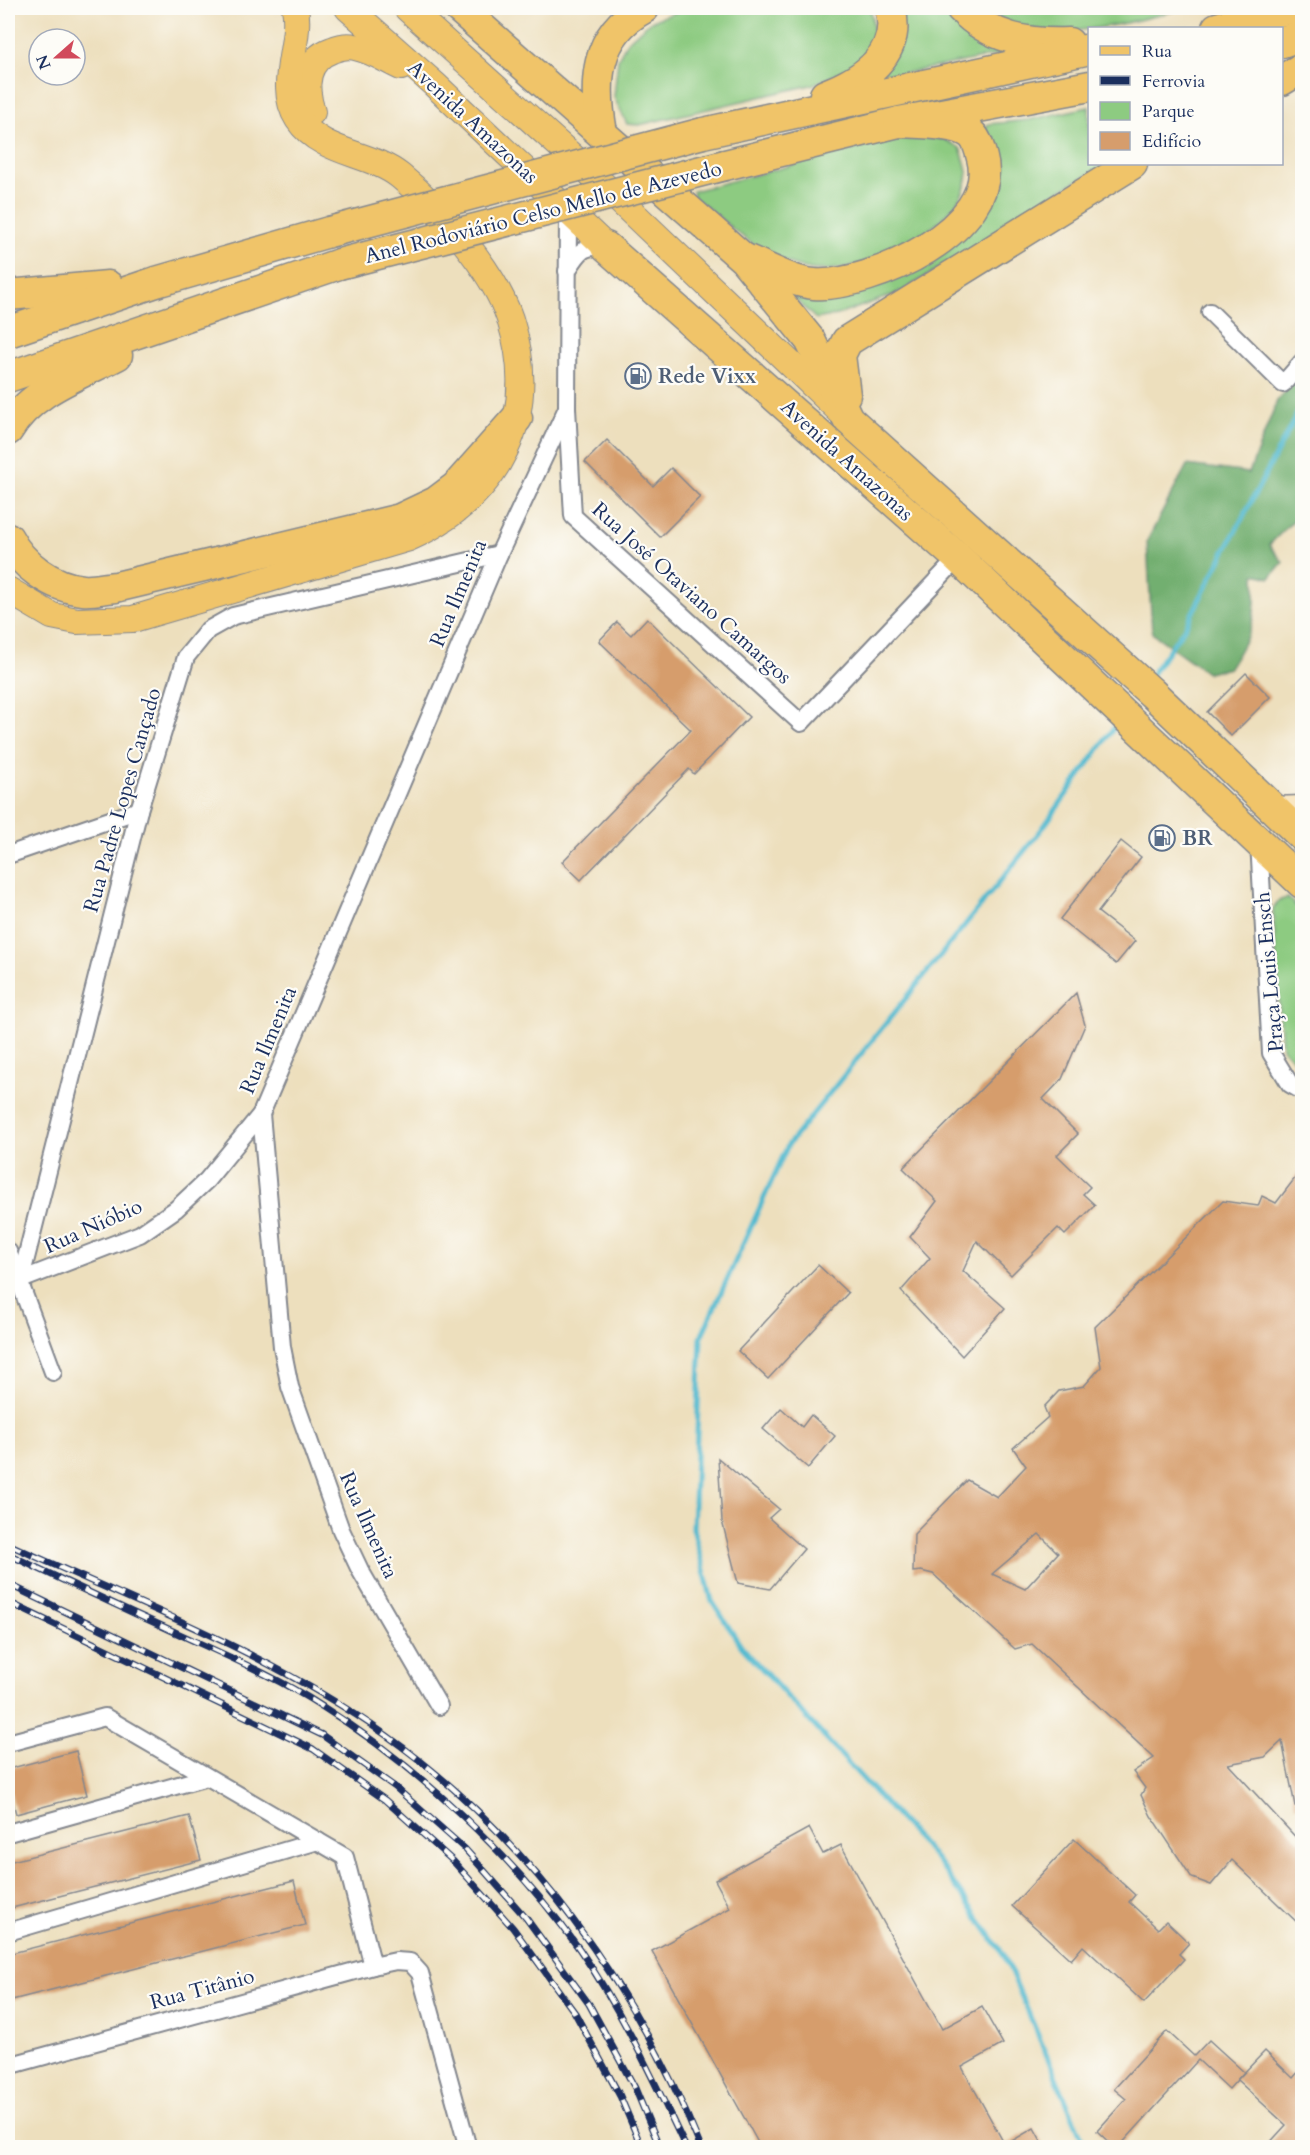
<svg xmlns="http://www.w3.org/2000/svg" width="1310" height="2155" font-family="Cardo,serif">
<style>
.green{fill:#8dcb81;stroke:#547d70;stroke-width:1.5}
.forest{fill:#72af6f;stroke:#466f66;stroke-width:1.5}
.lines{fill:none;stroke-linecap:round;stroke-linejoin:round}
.stream{stroke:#51b9cf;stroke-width:5}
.building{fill:#d69d6c;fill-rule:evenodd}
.street-casing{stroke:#84878e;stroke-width:20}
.secondary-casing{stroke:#84878e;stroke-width:27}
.primary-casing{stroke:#84878e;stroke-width:28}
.highway-casing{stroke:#84878e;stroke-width:33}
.street{stroke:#fff;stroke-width:16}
.secondary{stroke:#f9e7c3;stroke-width:24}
.primary{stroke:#f0c469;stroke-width:26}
.highway{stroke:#f0c469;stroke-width:30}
.rail-casing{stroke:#1b2f5e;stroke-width:7}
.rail{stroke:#fdfcf7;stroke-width:4.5;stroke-dasharray:14;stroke-linecap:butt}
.highway-bridge-casing{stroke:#84878e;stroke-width:33;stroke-linecap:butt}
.highway-bridge{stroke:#f0c469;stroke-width:30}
.labels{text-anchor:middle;stroke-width:4.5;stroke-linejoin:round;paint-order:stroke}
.street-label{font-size:21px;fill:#1b2f5e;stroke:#fdfcf7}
.service-label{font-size:21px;font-weight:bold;fill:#4e5e75;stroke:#fdfcf7;text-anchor:start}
</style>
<rect width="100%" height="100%" fill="#fdfcf7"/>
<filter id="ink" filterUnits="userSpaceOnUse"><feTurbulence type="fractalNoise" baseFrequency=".0167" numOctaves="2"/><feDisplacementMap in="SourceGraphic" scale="12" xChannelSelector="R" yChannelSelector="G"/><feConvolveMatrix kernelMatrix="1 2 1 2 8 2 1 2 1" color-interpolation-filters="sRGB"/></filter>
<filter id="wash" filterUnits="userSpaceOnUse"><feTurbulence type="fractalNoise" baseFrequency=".008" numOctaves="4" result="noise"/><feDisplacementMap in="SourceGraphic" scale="24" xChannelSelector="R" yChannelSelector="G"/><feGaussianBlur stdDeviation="1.35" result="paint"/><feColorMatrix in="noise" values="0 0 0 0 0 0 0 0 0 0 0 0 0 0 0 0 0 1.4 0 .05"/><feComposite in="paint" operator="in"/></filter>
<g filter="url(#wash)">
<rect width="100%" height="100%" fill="#eddfbd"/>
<g class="green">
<path d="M688 8H870C883 56 849 70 811 85L639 125 627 124 614 97 618 59 627 42 651 21Z"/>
<polygon points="903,8 945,8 973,39 1001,49 1002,54 880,78"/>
<path d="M983 8H1186C1126 23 1037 51 983 8Z"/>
<path d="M1089 107 1090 164H1108L1016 214 985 240 901 292 837 315 816 319 787 291 812 298 985 212C1000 178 1008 162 984 129L989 124 1029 120Z"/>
<path d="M901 137 944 139 960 148C963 157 969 170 967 179 958 231 853 280 805 268 759 256 730 226 694 197L693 191Z"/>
<polygon points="1288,898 1302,912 1302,1068 1282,1048 1273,909 1279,900"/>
</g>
<path class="forest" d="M1302 373V512L1269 545 1283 562 1270 578 1255 574C1257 617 1253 632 1229 668L1208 673 1152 633 1147 541 1187 465 1249 473 1277 401Z"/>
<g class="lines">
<g class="stream">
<polyline points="1149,678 1185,627 1302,405"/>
<polyline points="1086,2148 1004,1955 937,1860 741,1646 712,1601 693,1528 701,1337 788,1145 1042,829 1118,722"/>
</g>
</g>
<g id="blocks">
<g class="building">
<polygon points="607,440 653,486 671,468 700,497 660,537 585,462"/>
<polygon points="647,618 749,717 694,774 689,769 581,880 562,862 691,730 599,641 617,622 631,635"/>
<polygon points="1246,673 1270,697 1231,736 1207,712"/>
<polygon points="1121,841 1141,857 1098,912 1135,941 1116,964 1060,919"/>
<polygon points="1076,993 1085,1025 1062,1079 1043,1099 1078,1134 1057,1155 1090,1187 1083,1194 1095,1205 1065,1235 1058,1228 1011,1275 977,1241 963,1271 1005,1308 962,1356 901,1291 930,1258 910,1237 937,1201 903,1168"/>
<path d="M1302 1169V1806H1295L1282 1741 1265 1757 1228 1764 1302 1844V1927L1232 1860 1211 1885 1192 1878 1151 1816 1141 1795 1145 1788 1133 1772 1154 1758 1032 1644 1015 1649 933 1574 921 1571 913 1572 914 1534 967 1480 997 1497 1026 1466 1013 1448 1048 1417 1044 1407 1059 1391 1084 1386 1101 1367 1095 1327 1223 1201 1258 1206 1262 1196 1276 1203ZM1039 1534 1058 1553 1025 1589 992 1574Z"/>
<polygon points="818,1265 848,1293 768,1379 738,1351"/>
<polygon points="781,1408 802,1427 811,1415 835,1436 808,1468 763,1429"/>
<polygon points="718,1458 779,1509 769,1518 804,1549 770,1589 738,1583 722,1521"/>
<polygon points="76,1751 87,1795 16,1814 8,1782 8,1769"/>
<polygon points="189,1816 201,1860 8,1909 8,1862"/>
<polygon points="809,1828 823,1854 841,1845 942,2029 982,2007 1003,2044 962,2067 1005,2145 1034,2128 1045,2148 761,2148 652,1951 730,1908 715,1880"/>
<polygon points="1074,1839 1135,1895 1129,1902 1158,1929 1166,1921 1189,1943 1179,1954 1184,1959 1144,2003 1083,1946 1071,1960 1012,1906"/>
<polygon points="294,1881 305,1925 8,2001 8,1954"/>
<polygon points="1167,2031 1194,2056 1209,2040 1244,2072 1229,2089 1198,2060 1118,2148 1115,2148 1097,2131 1126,2099 1114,2089"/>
<polygon points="1265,2051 1293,2078 1302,2068 1302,2148 1265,2148 1286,2125 1237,2080"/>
</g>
</g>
</g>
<g filter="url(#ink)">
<use href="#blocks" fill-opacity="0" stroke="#84878e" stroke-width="1.5"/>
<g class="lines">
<g class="street-casing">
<g id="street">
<polyline points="568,212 567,408 573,516 801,723 958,558"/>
<path d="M567 271C580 251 582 245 606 247"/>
<polyline points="1210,312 1283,384 1302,362"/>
<polyline points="1259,842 1271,1053 1290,1084 1302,1091"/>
<polyline points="8,855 139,810"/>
<polyline points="8,1251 53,1372"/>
<polyline points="20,1282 139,810 186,657 208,630 233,616 499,554"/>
<polyline points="8,1285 140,1234 176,1209 207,1180 261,1114"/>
<polyline points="439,1706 360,1570 341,1530 290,1387 282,1347 261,1114 499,554 567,408"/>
<polyline points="8,1743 105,1717 345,1857 373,1966"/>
<polyline points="8,1833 207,1777"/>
<polyline points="8,1932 318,1841"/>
<polyline points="8,2066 373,1966 396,1961 410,1962 420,1973 468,2148"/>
</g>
</g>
<g class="secondary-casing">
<polyline id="secondary" points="1274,809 1302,808"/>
</g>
<g class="primary-casing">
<g id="primary">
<polyline points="348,8 434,84 606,247"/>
<polyline points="407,8 596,178 841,412"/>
<path d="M312 112C304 87 304 60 332 50 339 47 347 45 355 47 371 50 386 60 401 67"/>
<path d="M8 590 52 616 77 621 133 619 409 538C500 497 541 416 510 319 494 271 439 207 400 176 370 152 321 154 298 119 276 85 302 43 295 8"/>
</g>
</g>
<g class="highway-casing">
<g id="highway">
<polyline points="459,8 744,259 810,340 848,419 1152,693 1302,836"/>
<path d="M961 8C990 38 1028 45 1069 43"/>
<polyline points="1217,28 1291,8"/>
<polyline points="1282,42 1302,35"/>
<polyline points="1282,80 1302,68"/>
<path d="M825 95C862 81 903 54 890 8"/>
<path d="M602 133C593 83 594 35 644 8"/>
<polyline points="703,133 1090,49"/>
<polyline points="725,165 899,122 1090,86"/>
<polyline points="606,247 958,558 1302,883"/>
<path d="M745 259C766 267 791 282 814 284 870 288 1001 228 982 158 980 150 977 139 971 134 957 122 917 123 899 122"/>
<polyline points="8,295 108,286"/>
<polyline points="8,332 156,282 329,232"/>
<polyline points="8,377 339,264"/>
<polyline points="845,395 840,355 847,341 1132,164"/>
<path d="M8 430C30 391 79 375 117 355"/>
<path d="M8 538C22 565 52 587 83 590 93 591 105 588 116 587L400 519 436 502 456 487 517 418"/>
</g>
</g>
<use href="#street" class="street"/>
<use href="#secondary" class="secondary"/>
<use href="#primary" class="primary"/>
<use href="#highway" class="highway"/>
<g class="rail-casing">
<g id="rail">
<path d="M8 1544C135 1602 271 1654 386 1735 528 1836 636 1987 701 2148"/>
<path d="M8 1554C64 1581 121 1607 177 1633 227 1656 277 1677 323 1707 419 1767 515 1858 580 1950 622 2011 654 2081 686 2148"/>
<polyline points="8,1584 322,1735 395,1787 465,1849 526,1918 589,2004 635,2088 660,2148"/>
<polyline points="8,1602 313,1749 385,1800 453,1861 513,1928 575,2013 620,2096 642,2148"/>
</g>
</g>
<use href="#rail" class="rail"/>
<g class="highway-bridge-casing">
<g id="highway-bridge">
<polyline points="329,232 703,133"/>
<polyline points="339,264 725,165"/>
</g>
</g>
<use href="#highway-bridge" class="highway-bridge"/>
</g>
</g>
<defs>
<g id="fuel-ring" transform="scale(1.35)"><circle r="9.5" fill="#fdfcf7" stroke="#5c6f8a" stroke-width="1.5"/><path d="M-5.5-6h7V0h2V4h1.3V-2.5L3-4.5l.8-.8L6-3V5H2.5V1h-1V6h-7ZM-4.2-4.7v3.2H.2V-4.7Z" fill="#5c6f8a"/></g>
</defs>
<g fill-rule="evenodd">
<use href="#fuel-ring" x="638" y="376"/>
<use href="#fuel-ring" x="1162" y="838"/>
</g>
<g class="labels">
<g class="street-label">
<text transform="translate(473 122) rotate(43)" y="7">Avenida Amazonas</text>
<text transform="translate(543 212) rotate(-14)" y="7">Anel Rodoviário Celso Mello de Azevedo</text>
<text transform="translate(847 460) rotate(42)" y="7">Avenida Amazonas</text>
<text transform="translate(458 593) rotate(-67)" y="7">Rua Ilmenita</text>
<text transform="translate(692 593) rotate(42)" y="7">Rua José Otaviano Camargos</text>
<text transform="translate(122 800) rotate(-74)" y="7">Rua Padre Lopes Cançado</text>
<text transform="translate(1269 972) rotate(-95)" y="7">Praça Louis Ensch</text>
<text transform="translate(268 1040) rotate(-67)" y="7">Rua Ilmenita</text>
<text transform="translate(93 1226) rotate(-24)" y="7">Rua Nióbio</text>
<text transform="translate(369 1525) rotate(66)" y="7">Rua Ilmenita</text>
<text transform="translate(202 1989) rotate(-15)" y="7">Rua Titânio</text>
</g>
<g class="service-label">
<text x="658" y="383">Rede Vixx</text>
<text x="1182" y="845">BR</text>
</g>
</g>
<rect width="1310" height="2155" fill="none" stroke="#fdfcf7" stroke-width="30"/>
<rect x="1088" y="27" width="195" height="138" fill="#fdfcf7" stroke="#a3aaba" stroke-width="1.5"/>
<rect x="1100" y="46" width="30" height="9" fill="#f0c469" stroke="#a3aaba" stroke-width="1.5"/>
<text x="1142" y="57" font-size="18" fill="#1b2f5e">Rua</text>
<rect x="1100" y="76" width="30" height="9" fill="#1b2f5e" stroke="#a3aaba" stroke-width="1.5"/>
<text x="1142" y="87" font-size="18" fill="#1b2f5e">Ferrovia</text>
<rect x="1100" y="102" width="30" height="18" fill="#8dcb81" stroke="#a3aaba" stroke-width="1.5"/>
<text x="1142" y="117" font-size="18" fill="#1b2f5e">Parque</text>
<rect x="1100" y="132" width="30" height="18" fill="#d69d6c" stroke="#a3aaba" stroke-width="1.5"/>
<text x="1142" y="147" font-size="18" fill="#1b2f5e">Edifício</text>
<g transform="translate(57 57) rotate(249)"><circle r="28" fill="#fdfcf7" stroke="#a3aaba" stroke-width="1.5"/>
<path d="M0-4.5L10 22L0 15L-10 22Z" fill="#d1495b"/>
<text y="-9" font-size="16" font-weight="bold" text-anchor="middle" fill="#1b2f5e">N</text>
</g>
</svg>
